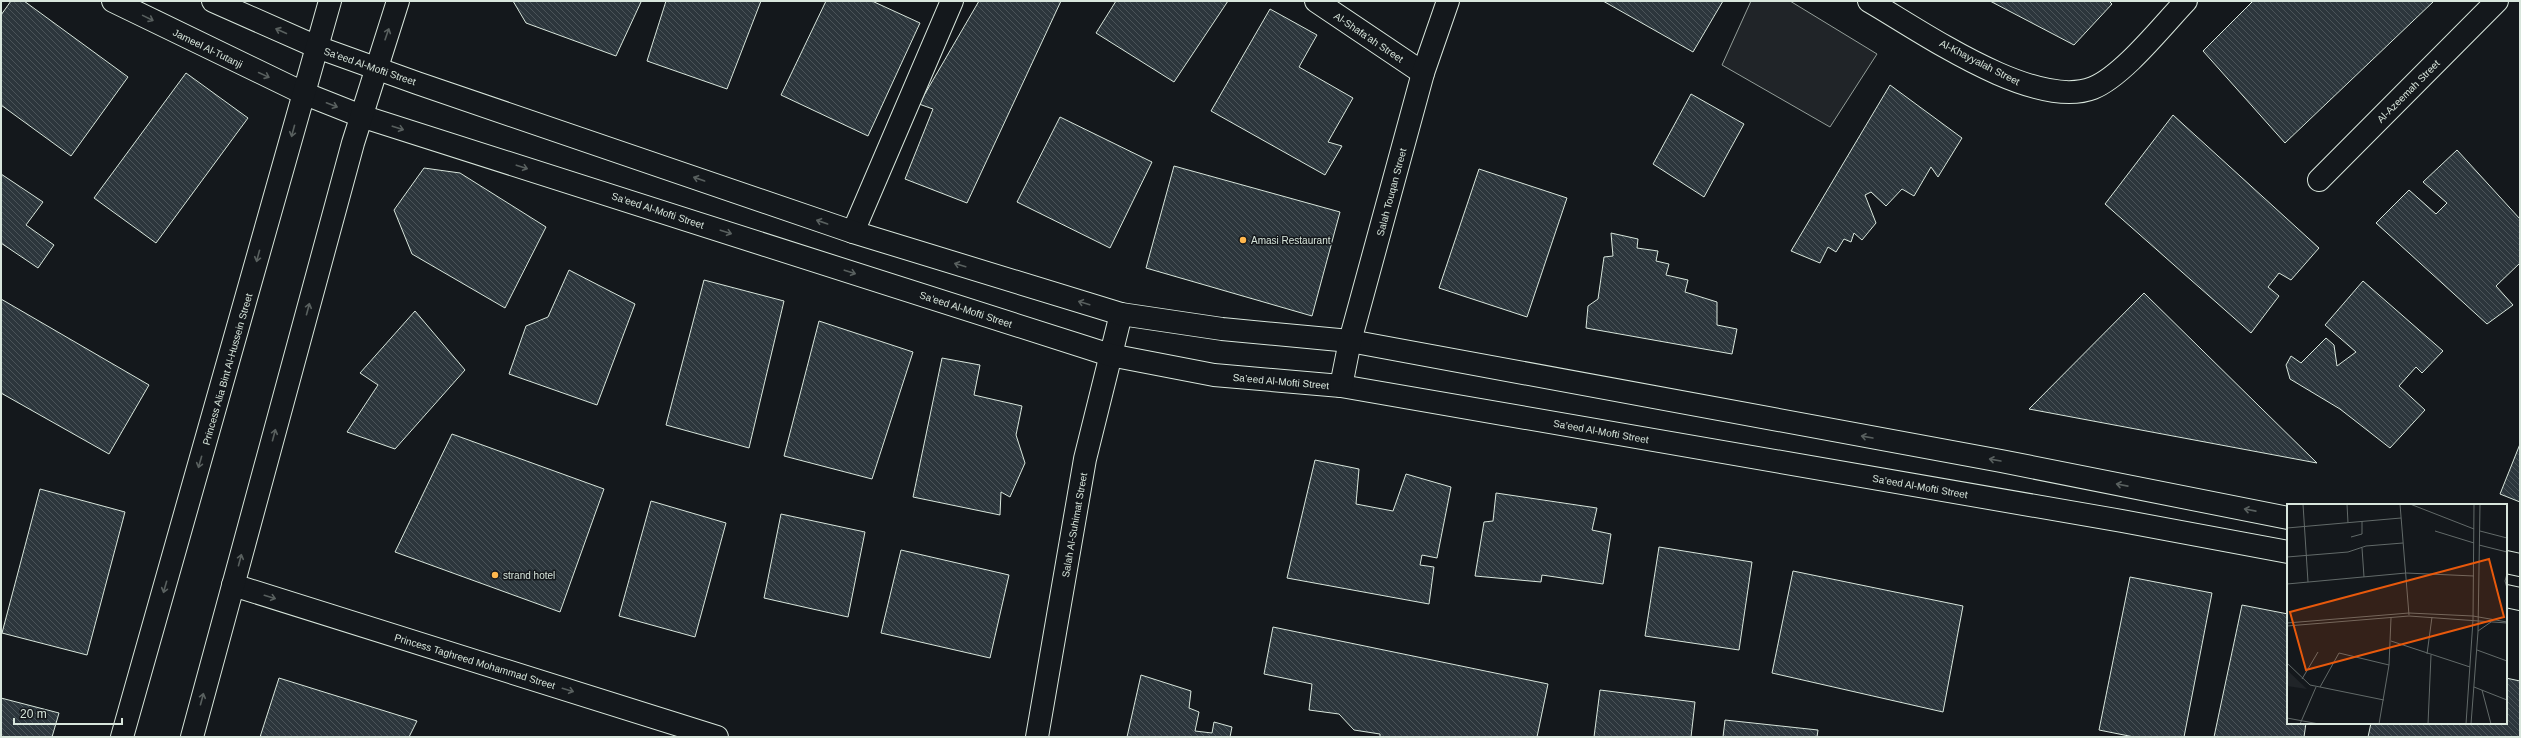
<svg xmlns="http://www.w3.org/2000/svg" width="2521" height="738" font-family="Helvetica,sans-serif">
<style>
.grass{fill:#202428;stroke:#939e99}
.building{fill:url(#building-back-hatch);stroke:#d8e6dc}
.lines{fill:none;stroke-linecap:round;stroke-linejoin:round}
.minor-casing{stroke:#d8e6dc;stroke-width:24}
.tertiary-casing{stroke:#d8e6dc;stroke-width:24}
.secondary-casing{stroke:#d8e6dc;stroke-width:24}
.minor{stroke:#14181c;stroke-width:22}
.tertiary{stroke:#14181c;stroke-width:22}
.secondary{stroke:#14181c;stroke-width:22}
.oneway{stroke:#59605f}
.poi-dot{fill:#ffb74d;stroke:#14181c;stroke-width:1.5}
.labels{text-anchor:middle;stroke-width:3;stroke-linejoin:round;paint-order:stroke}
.street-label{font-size:10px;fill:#d8e6dc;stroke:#14181c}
.poi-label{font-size:10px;fill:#d8e6dc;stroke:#14181c;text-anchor:start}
.inset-road{fill:none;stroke:#626a69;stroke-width:1}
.view{fill:#e8590c;fill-opacity:0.15;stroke:#e8590c;stroke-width:2}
.inset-edge{fill:none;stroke:#d8e6dc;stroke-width:2}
</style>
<defs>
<pattern id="building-back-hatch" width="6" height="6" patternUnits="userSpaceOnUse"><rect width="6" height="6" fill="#2c363c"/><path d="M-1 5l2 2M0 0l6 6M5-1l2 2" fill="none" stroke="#4a5358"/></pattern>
</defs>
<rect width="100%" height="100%" fill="#14181c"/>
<polygon class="grass" points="1751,1 1790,1 1877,54 1830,127 1722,65"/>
<g class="building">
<polygon points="11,1 24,1 128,77 71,156 1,105 1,15"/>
<polygon points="513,1 638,1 641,2 616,56 526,23"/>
<polygon points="666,1 761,1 727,89 647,61"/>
<polygon points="826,1 872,1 920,23 868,136 781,95"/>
<polygon points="979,1 1061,1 967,203 905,179 933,109 919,104"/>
<polygon points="1116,1 1228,1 1174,82 1096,33"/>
<polygon points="1603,1 1723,1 1693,52"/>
<polygon points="1990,1 2109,1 2112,4 2074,45"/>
<polygon points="2253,1 2434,1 2285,143 2203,51"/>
<polygon points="1270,9 1317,35 1299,67 1353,98 1328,142 1342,146 1325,175 1211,111"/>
<polygon points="186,73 248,118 156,243 94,198"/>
<polygon points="1890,85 1962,138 1938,177 1931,167 1914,196 1902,189 1886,206 1871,192 1865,195 1876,223 1862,240 1854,233 1851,242 1844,239 1836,252 1828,247 1820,263 1791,251"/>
<polygon points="1691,94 1744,124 1704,197 1653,164"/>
<polygon points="2173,115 2319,248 2291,280 2279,273 2268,287 2279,296 2251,333 2105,204"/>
<polygon points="1060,117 1152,162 1110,248 1017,202"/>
<polygon points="2457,150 2520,219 2520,263 2496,286 2513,305 2487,324 2376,223 2409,190 2436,214 2447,203 2423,182"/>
<polygon points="1174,166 1340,212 1312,316 1146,268"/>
<polygon points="424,168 460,173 546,227 505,308 412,254 394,210"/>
<polygon points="1479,169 1567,198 1527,317 1439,288"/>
<polygon points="1,174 43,202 26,225 54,245 38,268 1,243"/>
<polygon points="1611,233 1638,239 1637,248 1658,251 1656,261 1669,264 1666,275 1688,280 1685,292 1717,302 1717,325 1737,329 1732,354 1586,328 1588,306 1598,299 1604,257 1613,256"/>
<polygon points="569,270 635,304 597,405 509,374 526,326 548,317"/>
<polygon points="704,280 784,301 749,448 666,425"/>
<polygon points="2363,281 2443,351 2422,373 2416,367 2399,386 2425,410 2390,448 2340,409 2290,379 2286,365 2291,356 2301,363 2326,338 2334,345 2337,366 2356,352 2325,325"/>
<polygon points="2144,293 2317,463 2029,409"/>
<polygon points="1,299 149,385 109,454 1,393"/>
<polygon points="415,311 465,370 395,449 347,432 378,385 360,373"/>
<polygon points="819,321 913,352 872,479 784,456"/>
<polygon points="942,358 980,365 974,395 1022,406 1016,435 1025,463 1010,497 1001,492 1000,515 913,497"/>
<polygon points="452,434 604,489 560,612 395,552"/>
<polygon points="2520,444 2520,502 2500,494"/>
<polygon points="1315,460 1359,469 1356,504 1393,511 1406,474 1451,487 1437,558 1422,555 1420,565 1434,567 1429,604 1287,578"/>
<polygon points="40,489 125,512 87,655 2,633"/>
<polygon points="1496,493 1597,508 1592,530 1611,534 1603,584 1542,575 1541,582 1475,576 1484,522 1493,521"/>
<polygon points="651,501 726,523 695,637 619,616"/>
<polygon points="781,514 865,532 848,617 764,598"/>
<polygon points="1659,547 1752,562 1739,650 1645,636"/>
<polygon points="901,550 1009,575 990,658 881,633"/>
<polygon points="1793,571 1963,606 1943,712 1772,673"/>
<polygon points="2130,577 2212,593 2184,737 2134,737 2099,730"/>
<polygon points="2242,605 2288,614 2288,723 2306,723 2304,737 2214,737"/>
<polygon points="1273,627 1548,684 1537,737 1380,737 1380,734 1354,730 1339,714 1309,710 1312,684 1264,674"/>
<polygon points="1141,675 1191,691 1189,708 1199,712 1195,731 1212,733 1214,722 1232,727 1230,737 1127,737"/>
<polygon points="279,678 417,721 409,737 260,737"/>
<polygon points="2506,678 2520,681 2520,737 2368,737 2371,723 2506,723"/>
<polygon points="1600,690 1695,702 1691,737 1594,737"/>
<polygon points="1,698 59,713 52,737 1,737"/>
<polygon points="1725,720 1818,730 1817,737 1723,737"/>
</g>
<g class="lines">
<g class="minor-casing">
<g id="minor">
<polyline points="1316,1 1423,73"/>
<path d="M1869 1C1921 31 2034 111 2093 88 2123 76 2163 25 2186 1"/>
<polyline points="2319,180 2497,1"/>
<polyline points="853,232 952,1"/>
<polyline points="233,585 717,737"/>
<polyline points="1037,737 1085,459 1121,314"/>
</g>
</g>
<g class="tertiary-casing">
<g id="tertiary">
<polyline points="113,1 303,93 361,116 1110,355 1214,375 1341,386 2122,521 2288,552"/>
<polyline points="213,1 317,47 417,83 853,232 1121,314 1222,329 1350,341 2001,461 2288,518"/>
<polyline points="1341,386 1350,341 1423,73 1448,1"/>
<polyline points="2506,562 2520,565"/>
<polyline points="2506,596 2520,599"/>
</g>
</g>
<g class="secondary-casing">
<g id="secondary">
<polyline points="122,737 330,1"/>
<polyline points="192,737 353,143 398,1"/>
</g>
</g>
<use href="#minor" class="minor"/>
<use href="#tertiary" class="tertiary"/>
<use href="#secondary" class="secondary"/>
</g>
<defs><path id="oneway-shaft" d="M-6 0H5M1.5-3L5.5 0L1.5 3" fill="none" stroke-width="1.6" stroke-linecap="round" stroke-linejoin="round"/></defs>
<g class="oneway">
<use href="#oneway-shaft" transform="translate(148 18) rotate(26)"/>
<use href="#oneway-shaft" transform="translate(281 31) rotate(-156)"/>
<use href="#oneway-shaft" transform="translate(387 34) rotate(-71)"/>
<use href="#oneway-shaft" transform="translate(264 75) rotate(25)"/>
<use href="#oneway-shaft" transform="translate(332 105) rotate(21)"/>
<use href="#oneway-shaft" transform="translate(398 128) rotate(18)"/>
<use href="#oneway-shaft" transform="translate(293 131) rotate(105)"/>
<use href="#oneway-shaft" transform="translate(522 167) rotate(18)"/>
<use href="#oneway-shaft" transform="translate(699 179) rotate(-161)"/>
<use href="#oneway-shaft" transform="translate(822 222) rotate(-161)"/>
<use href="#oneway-shaft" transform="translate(726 232) rotate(18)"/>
<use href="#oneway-shaft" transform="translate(258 256) rotate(105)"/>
<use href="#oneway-shaft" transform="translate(960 265) rotate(-163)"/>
<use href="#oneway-shaft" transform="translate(850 272) rotate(18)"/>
<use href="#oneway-shaft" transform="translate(1084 303) rotate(-163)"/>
<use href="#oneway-shaft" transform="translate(308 309) rotate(-75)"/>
<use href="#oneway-shaft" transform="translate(274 435) rotate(-75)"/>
<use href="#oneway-shaft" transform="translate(1867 437) rotate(-170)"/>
<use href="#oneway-shaft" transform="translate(1995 460) rotate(-170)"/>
<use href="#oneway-shaft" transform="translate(200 462) rotate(106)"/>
<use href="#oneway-shaft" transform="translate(2122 485) rotate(-169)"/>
<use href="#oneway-shaft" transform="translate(2250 510) rotate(-169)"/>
<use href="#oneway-shaft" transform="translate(240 560) rotate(-75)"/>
<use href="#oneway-shaft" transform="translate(165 587) rotate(106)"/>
<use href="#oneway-shaft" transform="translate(270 597) rotate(17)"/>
<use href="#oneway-shaft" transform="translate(568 690) rotate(17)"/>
<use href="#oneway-shaft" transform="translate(202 699) rotate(-75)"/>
</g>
<g class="poi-dot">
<circle cx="1243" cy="240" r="4"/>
<circle cx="495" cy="575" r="4"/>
</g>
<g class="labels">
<g class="street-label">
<text transform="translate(1369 37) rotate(34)" y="4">Al-Shafa‘ah Street</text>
<text transform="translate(208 48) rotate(26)" y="4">Jameel Al-Tutanji</text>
<text transform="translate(1980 62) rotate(27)" y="4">Al-Khayyalah Street</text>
<text transform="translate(370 66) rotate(19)" y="4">Sa’eed Al-Mofti Street</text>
<text transform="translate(2408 91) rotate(-45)" y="4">Al-Azeemah Street</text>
<text transform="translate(1391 192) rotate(-75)" y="4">Salah Touqan Street</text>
<text transform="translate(658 210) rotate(18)" y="4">Sa’eed Al-Mofti Street</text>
<text transform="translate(966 309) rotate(18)" y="4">Sa’eed Al-Mofti Street</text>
<text transform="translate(227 369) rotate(-74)" y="4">Princess Alia Bint Al-Hussein Street</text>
<text transform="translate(1281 381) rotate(5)" y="4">Sa’eed Al-Mofti Street</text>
<text transform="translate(1601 431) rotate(10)" y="4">Sa’eed Al-Mofti Street</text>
<text transform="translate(1920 486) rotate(10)" y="4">Sa’eed Al-Mofti Street</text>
<text transform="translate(1074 525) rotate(-80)" y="4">Salah Al-Suhimat Street</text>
<text transform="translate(475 661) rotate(17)" y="4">Princess Taghreed Mohammad Street</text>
</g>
<g class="poi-label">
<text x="1251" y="244">Amasi Restaurant</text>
<text x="503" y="579">strand hotel</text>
</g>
</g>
<g transform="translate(2287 504)">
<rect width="220" height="220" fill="#14181c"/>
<path d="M0 166 20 185 0 182Z" fill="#202428"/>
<path class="inset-road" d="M16 0 21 78M60 0 61 19M113 0 122 111M123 0 187 25M0 24 114 14M148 27 187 39M193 27 220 34M64 33 75 30V17M192 41 220 48M75 44 77 73M0 53 61 48 79 42 116 39M220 70 218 77 220 84M0 80 119 69 187 72M0 119 122 109 186 112 220 118M0 122 122 112 220 119M191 127 204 118M104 137 183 163M190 146 220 157M140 150 145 113M0 159 23 181 33 183M15 175 31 148M187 183 220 196M195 186 204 220M97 196 33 183 52 149 102 161M0 214 32 220M13 220 29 183M92 220 102 161 104 114M141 220 144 151M179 220 186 116 187 0M184 220 191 128 193 0"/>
<path class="view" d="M202 55 217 113 19 166 3 108Z"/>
<rect width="220" height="220" class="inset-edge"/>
</g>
<rect width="2521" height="738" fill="none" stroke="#d8e6dc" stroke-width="4"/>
<path d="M14 718v6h108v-6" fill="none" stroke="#d8e6dc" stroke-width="2"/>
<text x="20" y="718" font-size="12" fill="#d8e6dc" stroke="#14181c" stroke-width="3" paint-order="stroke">20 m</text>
</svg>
